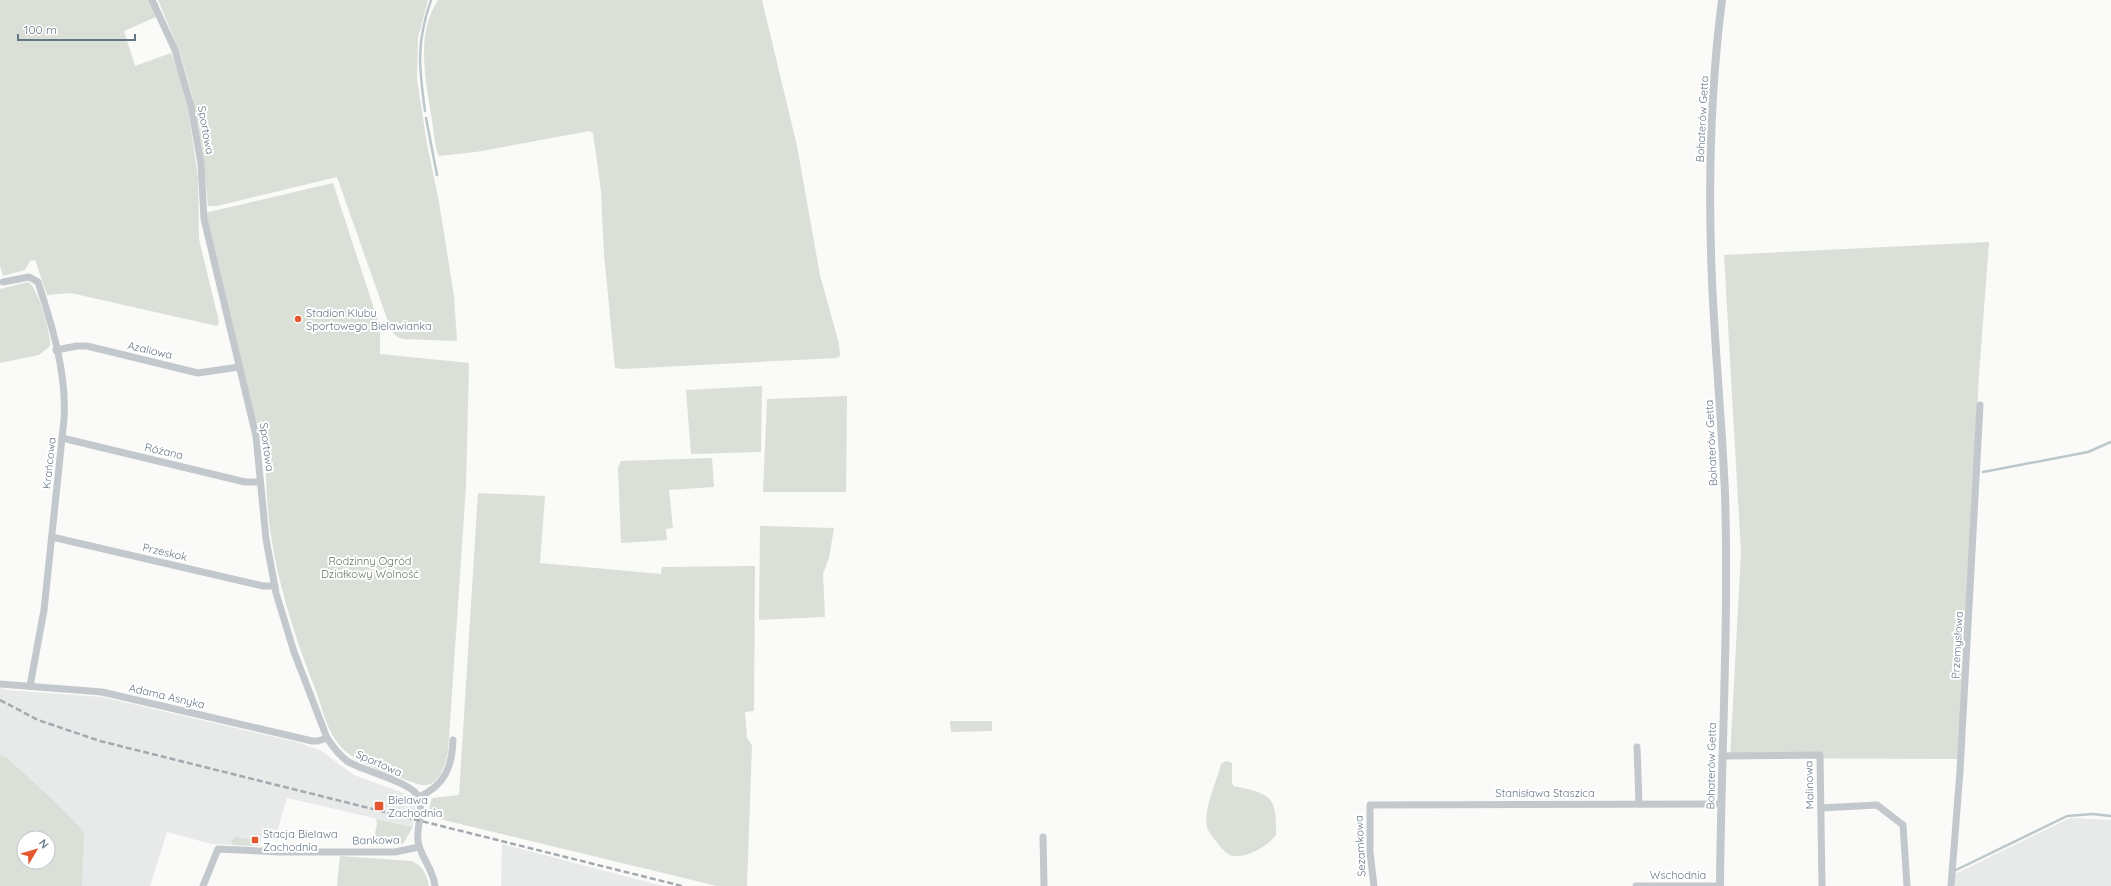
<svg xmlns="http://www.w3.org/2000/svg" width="2111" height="886" font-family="Quicksand,sans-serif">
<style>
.built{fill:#e8e9e9;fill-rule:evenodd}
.green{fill:#dadfd7;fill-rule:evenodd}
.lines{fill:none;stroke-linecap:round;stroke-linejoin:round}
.stream{stroke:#bbc7cb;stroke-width:2.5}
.minor{stroke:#c3c8cc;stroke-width:7}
.tertiary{stroke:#c3c8cc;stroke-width:8}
.rail{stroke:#a2aab0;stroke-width:2.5;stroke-dasharray:6 3;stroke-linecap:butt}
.poi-dot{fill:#e4572e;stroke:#fff;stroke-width:1.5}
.labels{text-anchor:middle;stroke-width:4;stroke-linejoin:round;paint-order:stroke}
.street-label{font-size:11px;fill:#657683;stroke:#fff}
.poi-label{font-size:11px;fill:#657683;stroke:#fff;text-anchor:start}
.park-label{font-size:11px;fill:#687a64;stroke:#fff}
</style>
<rect width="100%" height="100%" fill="#fafaf8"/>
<g class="built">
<path d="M0 687 7 690 102 697 296 742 320 750 354 775 409 795 416 802 413 827 287 798 277 832 264 830 259 846 211 844 167 832 150 886H0ZM24 838H48V862H24Z"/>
<polygon points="2070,818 2111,820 2111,886 1955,886 1955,874"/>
<polygon points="502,844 663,886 501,886"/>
</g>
<g class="green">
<polygon points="0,0 149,0 156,17 124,31 135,66 171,53 179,73 188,109 198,177 199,239 219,322 217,326 71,293 47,295 35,260 30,261 25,270 3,276 0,266"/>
<polygon points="158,0 428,0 418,38 417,79 427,144 439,202 454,296 457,341 403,339 397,337 391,330 337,177 217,206 208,206 203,154 192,94 180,53"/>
<path d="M438 0H762L797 146 820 275 839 344 840 356 836 358 623 369 615 368 604 254 601 191 593 133 590 131 476 152 439 156C434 146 434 131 432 120 426 81 415 35 438 0Z"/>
<path d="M333 183 380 327V354L469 363 466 486 448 752C445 767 437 791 418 784 394 776 356 764 340 746 327 731 322 708 316 691 292 630 271 564 267 498 265 473 266 448 265 423H256L205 213Z"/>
<polygon points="1989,242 1979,375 1959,759 1730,758 1741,552 1724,255"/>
<path d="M28 282C38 286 51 335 50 346L39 355 0 363V289Z"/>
<polygon points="762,386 761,452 691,454 686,390"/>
<polygon points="847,396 846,492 763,492 767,399"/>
<polygon points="712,458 714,487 669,490 673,528 666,529 667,540 621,543 618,468 621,461"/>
<polygon points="478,493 545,496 540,563 661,574 662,567 755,566 754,711 745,712 747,738 752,745 747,886 717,886 427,816 432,798 459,795"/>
<polygon points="760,526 834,528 829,558 823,574 825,617 759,620"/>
<polygon points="950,721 992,721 992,731 951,732"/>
<path d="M0 755 7 758 54 801 84 832 82 886H0ZM24 838H48V862H24Z"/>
<path d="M1226 761 1232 763V783L1234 786C1270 794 1277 795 1276 835 1268 846 1248 858 1233 856 1226 855 1219 845 1215 840 1212 836 1208 831 1207 827 1203 810 1217 781 1221 764Z"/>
<polygon points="376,819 413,827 403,844 373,843 377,824"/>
<polygon points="235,837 249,839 253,846 233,845 231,841"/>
<path d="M340 856 411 861C422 864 427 875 429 886H337Z"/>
</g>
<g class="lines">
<g class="stream">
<path d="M425 111C419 67 416 43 431 0"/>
<polyline points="426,118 437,175"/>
<polyline points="1983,472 2088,452 2111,442"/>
<polyline points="1954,871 2067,816 2093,814 2111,816"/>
</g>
<g class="minor">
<path d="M152 0 175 50 191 106 201 164 204 219 256 436 266 539 276 593 294 652 327 738C333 747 338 754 347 761 362 771 414 782 419 798 424 813 416 826 418 841 420 857 433 868 435 886"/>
<path d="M3 282 29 277 38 282C52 325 67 374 64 419L44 610 30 686"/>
<polyline points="56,350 77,346 87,346 198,373 239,367"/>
<polyline points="62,438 245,482 260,482"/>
<polyline points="52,537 263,586 275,586"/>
<polyline points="0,684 102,692 312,741 318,741 327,738"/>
<polyline points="1637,747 1639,804"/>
<polyline points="1722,756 1820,755 1822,886"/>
<path d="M419 797C445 785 452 767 453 740"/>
<polyline points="1821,808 1877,805 1903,825 1907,886"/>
<polyline points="1043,837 1044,886"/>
<polyline points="203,886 218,849 279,852 395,852 419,847"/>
<polyline points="1374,886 1370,852 1370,805 1721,804"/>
<polyline points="1636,886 1720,886"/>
<polyline points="1951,886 1960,771 1980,405"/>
</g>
<path class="tertiary" d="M1720 886C1721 755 1729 625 1725 494 1722 423 1715 352 1712 280 1708 187 1710 93 1722 0"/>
<polyline class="rail" points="0,700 38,720 100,741 682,886"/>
</g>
<g class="poi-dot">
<circle cx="298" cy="319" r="4"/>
<rect x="374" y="801" width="10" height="10" rx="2"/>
<rect x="251" y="836" width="8" height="8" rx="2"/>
</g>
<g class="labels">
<g class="street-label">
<text transform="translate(1702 119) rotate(-87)" y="4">Bohaterów Getta</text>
<text transform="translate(206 130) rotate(80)" y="4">Sportowa</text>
<text transform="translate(150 350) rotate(13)" y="4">Azaliowa</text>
<text transform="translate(1711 443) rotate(-93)" y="4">Bohaterów Getta</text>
<text transform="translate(267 447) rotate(82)" y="4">Sportowa</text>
<text transform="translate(164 451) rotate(13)" y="4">Różana</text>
<text transform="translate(49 463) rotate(-84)" y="4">Krańcowa</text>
<text transform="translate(165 552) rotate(13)" y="4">Przeskok</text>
<text transform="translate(1957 645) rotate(-87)" y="4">Przemysłowa</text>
<text transform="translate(167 696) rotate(13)" y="4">Adama Asnyka</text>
<text transform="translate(379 763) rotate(24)" y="4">Sportowa</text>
<text transform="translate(1711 766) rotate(-89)" y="4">Bohaterów Getta</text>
<text transform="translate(1809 785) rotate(-92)" y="4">Malinowa</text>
<text x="1545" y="797">Stanisława Staszica</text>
<text transform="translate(376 840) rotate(-1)" y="4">Bankowa</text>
<text transform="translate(1360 846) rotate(-93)" y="4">Sezamkowa</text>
<text x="1678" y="879">Wschodnia</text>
</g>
<g class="poi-label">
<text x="306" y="317">Stadion Klubu<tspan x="306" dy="13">Sportowego Bielawianka</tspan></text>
<text x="388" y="804">Bielawa<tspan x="388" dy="13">Zachodnia</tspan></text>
<text x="263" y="838">Stacja Bielawa<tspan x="263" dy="13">Zachodnia</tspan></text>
</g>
<g class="park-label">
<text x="370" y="565">Rodzinny Ogród<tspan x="370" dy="13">Działkowy Wolność</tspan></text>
</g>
</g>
<g transform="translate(36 850) rotate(52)"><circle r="19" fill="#ffffff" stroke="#c1c8cd"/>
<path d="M0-3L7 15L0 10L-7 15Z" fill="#e4572e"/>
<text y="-6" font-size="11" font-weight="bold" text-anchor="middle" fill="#657683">N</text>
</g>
<path d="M18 34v6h117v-6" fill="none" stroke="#657683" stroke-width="2"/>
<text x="24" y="34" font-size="12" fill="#657683" stroke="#ffffff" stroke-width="3" paint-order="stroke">100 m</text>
</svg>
